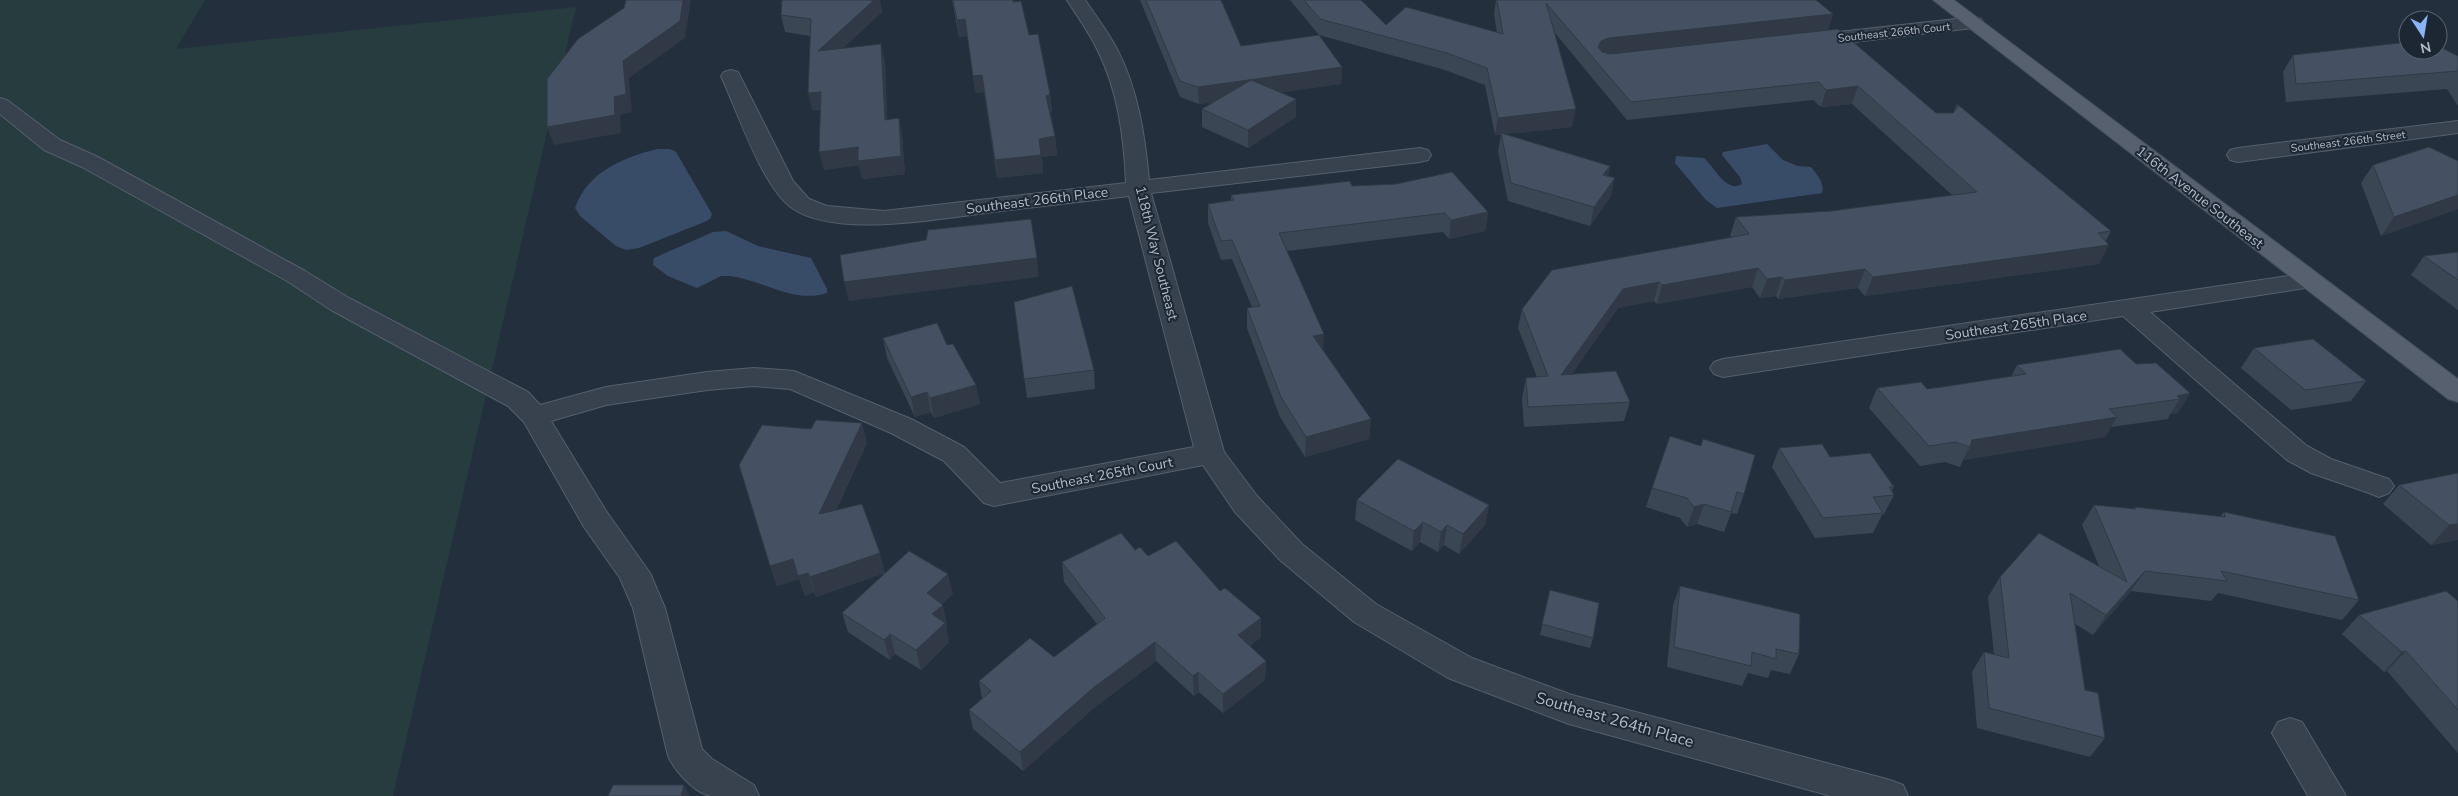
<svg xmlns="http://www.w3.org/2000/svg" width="2458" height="796" font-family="'Nunito Sans',sans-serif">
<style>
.green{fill:#263c3f}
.water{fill:#394c67}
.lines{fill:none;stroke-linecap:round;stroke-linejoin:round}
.minor-casing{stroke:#565f6c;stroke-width:2}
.major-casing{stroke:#414a57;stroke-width:2}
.minor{fill:#38414e;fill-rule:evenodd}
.major{fill:#56606e;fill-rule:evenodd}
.wall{fill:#3b4654}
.shaded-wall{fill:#303945}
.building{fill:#455162;stroke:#303945}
.labels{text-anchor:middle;stroke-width:4;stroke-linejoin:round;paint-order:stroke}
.far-street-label{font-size:11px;fill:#b4bcc9;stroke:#1d2633}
.street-label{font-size:14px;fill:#b4bcc9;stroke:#1d2633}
.near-street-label{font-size:16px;fill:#b4bcc9;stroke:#1d2633}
</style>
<rect width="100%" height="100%" fill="#242f3e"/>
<polygon class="green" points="0,0 205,0 176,49 576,7 393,796 0,796"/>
<g class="water">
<path d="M1767 144 1783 160 1798 166 1811 167C1817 175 1825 183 1822 193L1717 208 1706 200 1675 163 1676 156 1704 158C1714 166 1726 194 1742 184L1740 177 1722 155 1723 152Z"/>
<path d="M658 149H670L676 152 712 214 710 219 702 223 639 248 626 250 616 246 580 216 575 208C587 172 624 157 658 149Z"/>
<path d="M726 231 758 246 811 258 827 289V293C794 304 763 280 730 276H721L697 288 668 276 653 265 654 258 713 232Z"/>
</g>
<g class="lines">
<g class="minor-casing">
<g id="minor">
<path d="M1067 0H1085C1096 16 1108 32 1117 49 1138 89 1145 136 1149 180L1420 148 1428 150 1431 155 1428 160 1420 162 1151 193 1224 452 1257 496 1302 544 1376 604 1472 658 1572 695 1890 780 1903 785 1908 796H1831L1569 724 1448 678 1354 622 1280 560 1235 512 1203 465 994 506 984 503 944 461 891 433 790 389 754 386 707 390 606 405 551 421 606 511 650 573 665 608 702 749 712 759 754 785 759 796C744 796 726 796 711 796 694 793 675 771 668 756L633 608 620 578 584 527 524 422 508 406 331 310 287 281 82 167 44 150 0 114V98L7 100 60 140 98 157 305 271 349 298 528 392 540 405 606 387 707 372 754 368 794 371 911 419 964 447 1000 483 1194 447 1129 196C1084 201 1038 207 993 212 943 218 835 239 792 208 762 187 737 110 721 76L724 72 731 70 738 72 793 181 809 199 827 206 884 211 1126 183C1124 137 1118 90 1097 49 1089 32 1077 16 1067 0Z"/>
<polygon points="1974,17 1981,19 1984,23 1981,27 1811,47 1804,45 1801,41 1804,37 1811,35"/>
<polygon points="2458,121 2458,133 2238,162 2230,160 2227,155 2230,150 2238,148"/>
<polygon points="2309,273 2318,276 2321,281 2318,286 2150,312 2307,446 2331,459 2389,479 2394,486 2389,493 2379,497 2369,493 2311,473 2287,460 2123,316 1723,377 1714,374 1710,368 1714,362 1723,359"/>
<polygon points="2290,718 2302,722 2346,796 2308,796 2272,733 2278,722"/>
</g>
</g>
<g class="major-casing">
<polygon id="major" points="1933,0 1954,0 2458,379 2458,402 2448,399"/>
</g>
<use href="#minor" class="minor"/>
<use href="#major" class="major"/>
</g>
<g class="wall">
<polygon points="782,0 880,0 882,12 843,48 885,62 887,120 899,118 902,136 905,174 862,179 859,165 824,170 820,110 812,110 810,36 785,32 781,15"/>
<polygon points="952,0 1013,0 1029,35 1050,94 1052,112 1050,112 1055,136 1057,155 1042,157 1043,173 997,178 984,92 975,93 968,36 959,37"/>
<polygon points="1140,0 1221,0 1241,46 1342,67 1341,84 1280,92 1296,99 1296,117 1248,148 1202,127 1202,109 1215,102 1199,104 1180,97"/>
<polygon points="1290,0 1361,0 1386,25 1497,33 1494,14 1496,0 1816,0 1833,14 1828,30 1936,113 1953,113 1957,104 2111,231 2106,241 2099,264 1865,296 1858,288 1778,299 1776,296 1760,298 1752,287 1657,304 1654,301 1618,308 1571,375 1630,402 1624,421 1524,427 1522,398 1526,378 1537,377 1518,328 1522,309 1731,237 1730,236 1736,217 1831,211 1952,195 1852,104 1821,107 1813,100 1627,120 1555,33 1572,127 1505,134 1610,166 1608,176 1611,196 1590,226 1508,201 1498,151 1501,135 1495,135 1485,85 1445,70 1319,35"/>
<polygon points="2293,55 2458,56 2458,106 2447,89 2286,102 2283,72"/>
<polygon points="2458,161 2458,209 2381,236 2361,183 2373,165"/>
<polygon points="1352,186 1488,212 1485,231 1449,239 1443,232 1287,251 1323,350 1371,419 1369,439 1305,457 1280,417 1247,328 1247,308 1252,307 1232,259 1221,260 1208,223 1208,204 1231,201 1231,195"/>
<polygon points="2458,252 2458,310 2411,275 2424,256"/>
<polygon points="1014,302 1094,370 1095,389 1027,398"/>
<polygon points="883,338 947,345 976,385 980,404 934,418 931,412 915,417 887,358"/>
<polygon points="2254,348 2366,381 2351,401 2291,410 2241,368"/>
<polygon points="2136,364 2190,393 2178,413 2170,414 2168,419 2111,427 2105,437 1963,460 1960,467 1945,462 1920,466 1869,408 1877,388 1927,389 1942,387 2011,377 2017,365"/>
<polygon points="1670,436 1744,494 1737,514 1731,513 1724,532 1697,524 1687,527 1680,518 1646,507 1652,488"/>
<polygon points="867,443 836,510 885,573 953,594 942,604 947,625 946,626 949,642 921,670 895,654 890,660 848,632 842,613 885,573 816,597 814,592 805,596 799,579 777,586 770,566"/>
<polygon points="1779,448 1830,457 1894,487 1892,491 1894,495 1884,514 1882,515 1873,533 1815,538 1772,467"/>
<polygon points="2458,473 2458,540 2431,545 2383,504 2399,485"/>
<polygon points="1357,500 1489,505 1485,525 1459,554 1444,545 1438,552 1420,542 1412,551 1355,520"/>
<polygon points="2094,505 2133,509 2135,507 2220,517 2224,512 2359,600 2342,620 2218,593 2211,601 2131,591 2093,635 2075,624 2085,690 2105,738 2090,757 1977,728 1972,672 1984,652 1994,655 1988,597 2000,577 2099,566 2082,525"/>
<polygon points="1135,550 1148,556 1220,591 1261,618 1261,637 1250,646 1266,661 1265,680 1223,713 1199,692 1194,696 1156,661 1095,707 1023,771 973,729 969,710 982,699 979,681 1054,657 1097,624 1064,582 1062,562"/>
<polygon points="1680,586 1799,654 1790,674 1771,670 1768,678 1748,673 1742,686 1667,667 1673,605"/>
<polygon points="1550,590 1593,638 1590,648 1540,635"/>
<polygon points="2458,601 2458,753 2387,671 2384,672 2342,634 2359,615"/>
</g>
<g class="shaded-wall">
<polygon points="683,0 691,0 685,38 629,78 632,112 620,115 621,133 554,145 547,127 614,97 623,61"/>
<polygon points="874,0 880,0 882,12 822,68 818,51"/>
<polygon points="1833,14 1828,31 1606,55 1598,47 1601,41 1609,38"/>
<polygon points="965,19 968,36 959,37 957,20"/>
<polygon points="881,44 885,62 888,138 885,120"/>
<polygon points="1342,67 1341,84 1199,104 1198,87"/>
<polygon points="982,75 984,92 975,93 973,76"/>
<polygon points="1858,86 1852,104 1821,107 1826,90"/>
<polygon points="821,92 825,109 812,110 808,93"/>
<polygon points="1050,94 1052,112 1048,113 1046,96"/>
<polygon points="1296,99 1296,117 1248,148 1248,130"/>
<polygon points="1576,109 1572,127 1501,135 1501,133 1501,135 1495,135 1498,118"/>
<polygon points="899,118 902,136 905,174 862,179 859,165 824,170 819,152"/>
<polygon points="1055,136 1057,155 1042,157 1043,173 997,178 995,160 1039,139"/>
<polygon points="1610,166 1606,184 1603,175"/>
<polygon points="1615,178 1611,196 1590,226 1594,207"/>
<polygon points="2458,195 2458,209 2381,236 2394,217"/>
<polygon points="1488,212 1485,231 1449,239 1451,220"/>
<polygon points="2109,245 2099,264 1865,296 1873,277"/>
<polygon points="1037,258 1039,277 849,301 844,282"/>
<polygon points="1758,268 1752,287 1657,304 1662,285"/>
<polygon points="1865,269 1858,288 1778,299 1785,280"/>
<polygon points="1782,277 1776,296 1760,298 1767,279"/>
<polygon points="1659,282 1654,301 1618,308 1557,395 1561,375 1623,289"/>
<polygon points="1324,334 1323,354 1313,336"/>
<polygon points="976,385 980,404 934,418 930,398"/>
<polygon points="927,392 931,412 915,417 911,397"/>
<polygon points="2190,393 2178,413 2170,414 2180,399 2177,396"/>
<polygon points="2117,417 2105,437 1963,460 1970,447 1972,440"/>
<polygon points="1371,419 1369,439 1305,457 1306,437"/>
<polygon points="862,423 867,443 824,534 819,514"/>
<polygon points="1704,504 1697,524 1687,527 1694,507"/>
<polygon points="1489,505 1485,525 1459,554 1463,534"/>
<polygon points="1423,522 1420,542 1412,551 1414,531"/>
<polygon points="2458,524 2458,540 2431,545 2449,525"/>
<polygon points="1447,525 1444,545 1438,552 1441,532"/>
<polygon points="880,553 885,573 816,597 810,577"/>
<polygon points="793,559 808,573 814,592 805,596 799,579 777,586 770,566"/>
<polygon points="2145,571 2131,591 2093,635 2106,615"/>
<polygon points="948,574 953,594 932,613 927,593"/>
<polygon points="943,605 947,625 946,626 949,642 921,670 916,650 932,614"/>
<polygon points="1261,618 1261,637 1238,654 1238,635"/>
<polygon points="890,634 895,654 890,660 884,640"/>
<polygon points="1155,642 1156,661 1095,707 1023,771 1020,752 1093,688"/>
<polygon points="2406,651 2387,671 2384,672 2402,652"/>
<polygon points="1266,661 1265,680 1223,713 1223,694"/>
<polygon points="1198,672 1199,692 1194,696 1193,676"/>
<polygon points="684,785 690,796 681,796"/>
</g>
<g class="building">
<polygon points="626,0 683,0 680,21 623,61 626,94 614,97 615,115 547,127 547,79 578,39 624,8"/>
<polygon points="782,0 874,0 818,51 881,44 885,120 899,118 901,156 858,161 858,147 819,152 821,92 808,93 811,19 781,15"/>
<polygon points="953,0 1013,0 1013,2 1021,1 1029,35 1038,34 1050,94 1046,96 1055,136 1039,139 1041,155 995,160 982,75 973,76 965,19 957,20"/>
<polygon points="1146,0 1221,0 1241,46 1319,35 1342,67 1198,87 1180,81"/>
<polygon points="1304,0 1361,0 1386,25 1406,7 1503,34 1497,0 1816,0 1833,14 1609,38 1601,41 1598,47 1602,52 1610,54 1838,29 1936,113 1953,113 1958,107 1957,104 2111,231 2098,233 2109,245 1873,277 1865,269 1785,280 1782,277 1767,279 1758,268 1662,285 1659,282 1623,289 1561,375 1616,371 1630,402 1528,407 1526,378 1548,376 1522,309 1552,270 1749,234 1736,217 1831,211 1977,192 1858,86 1826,90 1819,82 1631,102 1546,3 1576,109 1498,118 1487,68 1447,53 1320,19"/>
<polygon points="2408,42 2408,50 2438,50 2438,46 2458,56 2458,71 2296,84 2293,55"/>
<polygon points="1251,80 1296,99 1248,130 1202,109"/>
<polygon points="1501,133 1610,166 1603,175 1615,178 1594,207 1511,183"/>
<polygon points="2429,147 2458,161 2458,195 2394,217 2373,165"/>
<polygon points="1452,172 1488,212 1451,220 1445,213 1279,233 1324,334 1313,336 1371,419 1306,437 1281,397 1247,308 1260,306 1232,240 1221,241 1208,204 1234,200 1231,195 1350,181 1352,186 1396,184"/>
<polygon points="1031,219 1037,258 844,282 840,255 926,240 928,230"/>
<polygon points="2458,252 2458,280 2424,256"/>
<polygon points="1072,286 1094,370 1024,379 1014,302"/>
<polygon points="937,323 947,345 953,344 976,385 930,398 927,392 911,397 883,338"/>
<polygon points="2313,339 2366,381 2305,390 2254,348"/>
<polygon points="2120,349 2136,364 2156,363 2190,393 2177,396 2180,399 2109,409 2117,417 1972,440 1970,447 1955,442 1929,446 1877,388 1921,382 1927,389 1942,387 2026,374 2017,365"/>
<polygon points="816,420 862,423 819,514 862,504 880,553 810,577 808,573 798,576 793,559 770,566 739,465 762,425 811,429"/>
<polygon points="1670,436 1701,446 1703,439 1755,455 1744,494 1737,492 1731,512 1704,504 1694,507 1687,498 1652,488"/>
<polygon points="1822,444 1830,457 1870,453 1894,487 1889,487 1894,495 1873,497 1883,513 1823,518 1779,448"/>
<polygon points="1398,459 1489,505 1463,534 1447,525 1441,532 1423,522 1414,531 1357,500"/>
<polygon points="2458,473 2458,524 2449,525 2399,485"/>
<polygon points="2094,505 2136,509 2135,507 2225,517 2224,512 2335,536 2359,600 2221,571 2227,581 2145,571 2106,615 2070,593 2085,690 2098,693 2105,738 1989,708 1984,652 2009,658 2000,577 2039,533 2127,582"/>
<polygon points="1121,533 1135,550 1140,547 1148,556 1176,541 1220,591 1225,588 1261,618 1238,635 1266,661 1223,694 1198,672 1193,676 1155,642 1093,688 1020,752 969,710 991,691 979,681 1030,638 1054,657 1105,618 1062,562"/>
<polygon points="909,551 948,574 927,593 943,605 932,614 945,623 916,650 890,634 884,640 842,613"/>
<polygon points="1680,586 1800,614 1799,654 1776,649 1776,659 1752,652 1751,666 1674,647"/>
<polygon points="1550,590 1599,603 1593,638 1542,624"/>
<polygon points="2446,591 2458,601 2458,710 2406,651 2402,652 2359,615"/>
<polygon points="613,785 684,785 681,796 608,796"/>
</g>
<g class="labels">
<g class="far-street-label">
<text transform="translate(1894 32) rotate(-6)" y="4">Southeast 266th Court</text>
<text transform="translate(2348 141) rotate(-7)" y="4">Southeast 266th Street</text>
</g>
<g class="street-label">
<text transform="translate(2200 197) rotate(38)" y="5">116th Avenue Southeast</text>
<text transform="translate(1037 200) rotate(-7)" y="5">Southeast 266th Place</text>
<text transform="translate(1157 253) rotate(76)" y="5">118th Way Southeast</text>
<text transform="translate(2016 325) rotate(-8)" y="5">Southeast 265th Place</text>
<text transform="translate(1102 475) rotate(-11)" y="5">Southeast 265th Court</text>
</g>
<g class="near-street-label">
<text transform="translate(1615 719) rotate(16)" y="6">Southeast 264th Place</text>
</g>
</g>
<g transform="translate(2423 35) rotate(168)"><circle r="24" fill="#1d2633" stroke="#59626f"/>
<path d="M0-4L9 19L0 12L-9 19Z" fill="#8ab4f8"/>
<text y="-8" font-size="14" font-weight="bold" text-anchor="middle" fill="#b4bcc9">N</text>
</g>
</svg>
